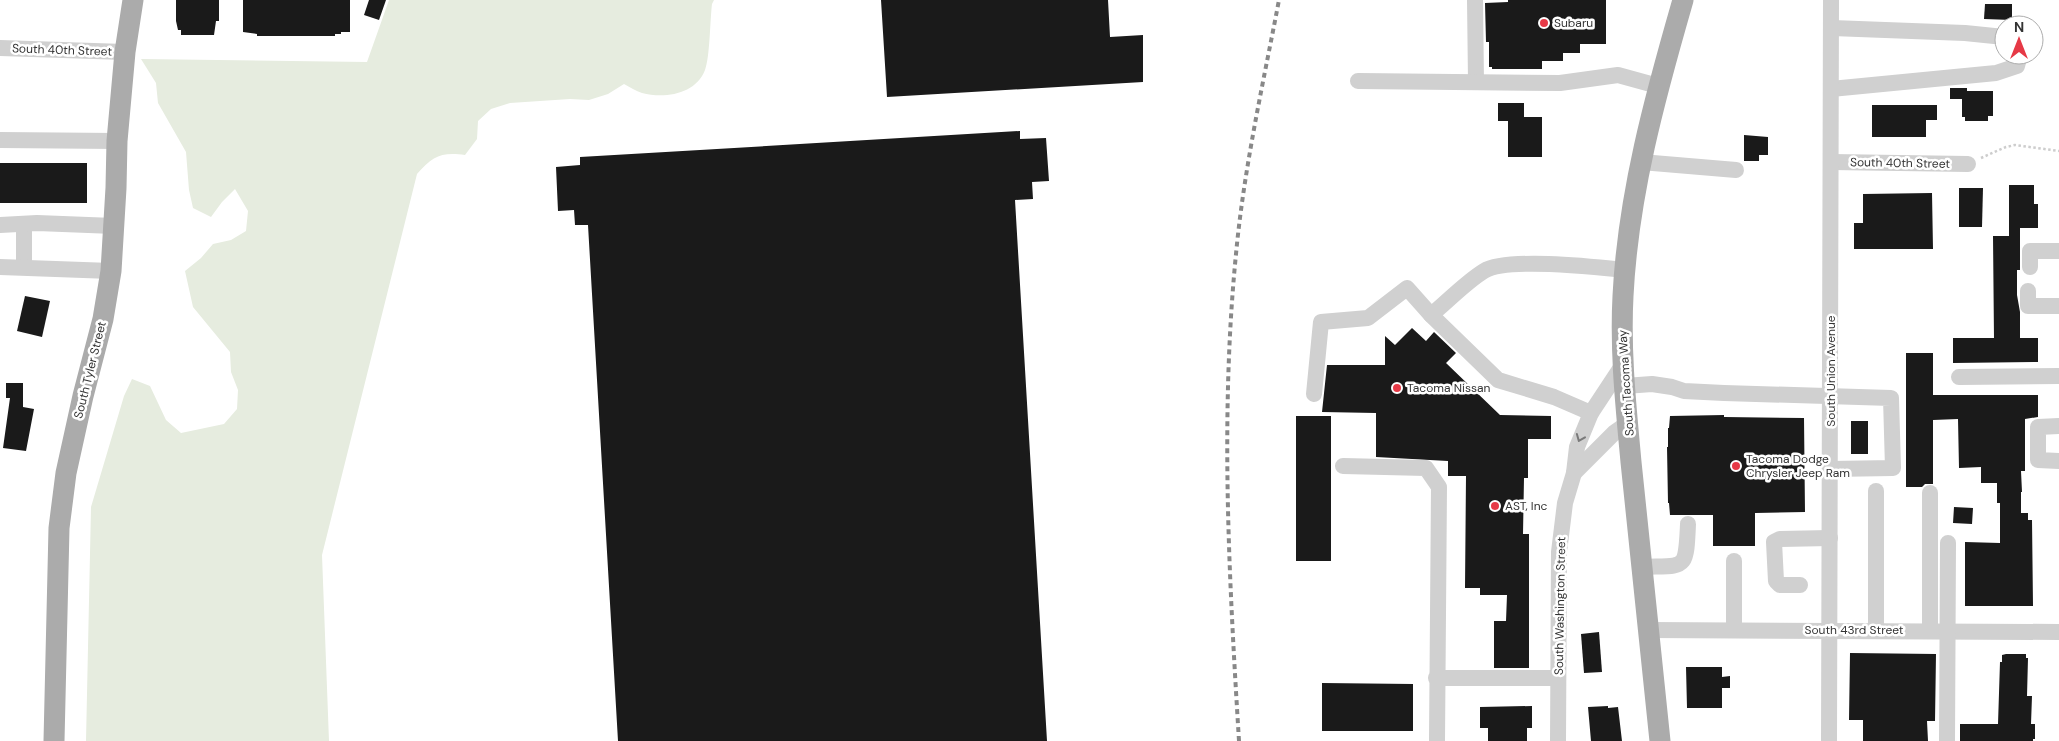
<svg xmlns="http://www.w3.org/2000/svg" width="2059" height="741" font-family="'DM Sans',sans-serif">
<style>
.green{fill:#e6ecdf}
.building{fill:#1a1a1a}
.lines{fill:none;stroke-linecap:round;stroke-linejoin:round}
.path{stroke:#cdcdcd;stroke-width:2.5;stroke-dasharray:2.5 2.5;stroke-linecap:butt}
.minor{stroke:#d0d0d0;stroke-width:16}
.major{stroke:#ababab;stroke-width:21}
.rail{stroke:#888;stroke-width:4;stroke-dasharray:5 4;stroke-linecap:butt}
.oneway{stroke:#7a7a7a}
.poi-dot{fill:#e63946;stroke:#fff;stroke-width:2}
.labels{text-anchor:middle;stroke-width:5;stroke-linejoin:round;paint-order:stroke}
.poi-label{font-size:12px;fill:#333;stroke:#fff;text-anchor:start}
.street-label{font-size:12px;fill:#333;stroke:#fff}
</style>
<rect width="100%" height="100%" fill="#fff"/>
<path class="green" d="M389 0H714L712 4C710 20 710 57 705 70 696 94 665 99 642 93 636 91 630 87 624 84L608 94 589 100 570 99 510 103 491 109 478 121 477 139 465 155C441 152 433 156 417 174L322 555 329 741H86L91 507 124 396 132 379 150 386 166 420 181 433 224 424 237 409 238 390 231 372 230 352 193 307 185 271 201 258 213 244 231 240 246 231 248 211 235 189 222 202 211 217 193 208 189 190 186 152 158 103 156 83 141 59 367 62Z"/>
<g class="building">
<polygon points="176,0 219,0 219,21 216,21 214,35 181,35 181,30 178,30 176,21"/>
<polygon points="243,0 350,0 350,32 341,32 341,34 335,34 335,36 257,36 257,34 243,32"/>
<polygon points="369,0 386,0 379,20 364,15"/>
<polygon points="881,0 1108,0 1110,37 1143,35 1143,82 887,97"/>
<polygon points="1508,0 1606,0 1606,44 1580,44 1580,53 1563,53 1563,61 1542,61 1542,69 1492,69 1492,67 1489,67 1489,42 1486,42 1485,3 1508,2"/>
<polygon points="1985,4 2012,4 2012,20 1984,19"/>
<polygon points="1950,88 1967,88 1967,91 1993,91 1993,116 1988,116 1988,121 1965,121 1965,117 1962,117 1962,99 1950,99"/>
<polygon points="1498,103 1524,103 1524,117 1542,117 1542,157 1508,157 1508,121 1498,121"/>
<polygon points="1872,105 1937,105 1937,120 1926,120 1926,137 1872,137"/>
<polygon points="1020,131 1020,139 1046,138 1049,181 1032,182 1033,199 1015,200 1047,741 618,741 588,225 575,225 574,210 558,211 556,167 580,165 580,157"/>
<polygon points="1744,135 1768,137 1768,155 1759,155 1759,161 1744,161"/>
<rect x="0" y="163" width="87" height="40"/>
<polygon points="2009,185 2034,185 2034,204 2038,204 2038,228 2020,228 2020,270 2017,270 2017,295 2020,312 2020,338 2038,338 2038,362 1953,363 1953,338 1994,338 1993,236 2009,236"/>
<polygon points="1959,188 1983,188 1982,227 1959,227"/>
<polygon points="1932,193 1933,249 1854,249 1854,223 1863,223 1863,194"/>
<polygon points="25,296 50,301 42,337 17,331"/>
<polygon points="1412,328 1426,341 1434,332 1456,353 1446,363 1500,415 1551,416 1551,439 1528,439 1528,478 1524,478 1523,534 1529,534 1529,668 1494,668 1494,621 1506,621 1507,595 1480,595 1480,588 1465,588 1466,476 1448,476 1448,461 1376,457 1376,413 1322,412 1327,365 1385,365 1385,336 1395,345"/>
<polygon points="1906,353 1933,353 1933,395 2038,395 2038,417 2025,419 2025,471 2021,471 2022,492 2021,492 2021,513 2028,513 2028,520 2032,520 2033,606 1965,606 1965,542 2000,543 2000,503 1997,503 1997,483 1981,483 1981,467 1959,468 1958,419 1933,420 1933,484 1925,484 1922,487 1906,487"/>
<polygon points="6,383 23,383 23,407 34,409 26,451 3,448 10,398 6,398"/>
<polygon points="1724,415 1724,417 1804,418 1805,512 1755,513 1755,546 1713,546 1713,515 1670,515 1669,503 1668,503 1667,447 1668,447 1668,428 1669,428 1670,416"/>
<rect x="1296" y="416" width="35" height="145"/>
<rect x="1851" y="421" width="17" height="33"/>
<polygon points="1954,507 1973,508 1972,524 1953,523"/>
<polygon points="1599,632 1602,672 1584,673 1581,634"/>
<polygon points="1850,653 1936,654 1935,721 1927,721 1928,741 1863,741 1863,720 1849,720"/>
<polygon points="2006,654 2026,654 2026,658 2028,658 2027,696 2032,696 2031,724 2035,724 2035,739 2033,739 2033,741 1960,741 1960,724 1998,724 2000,662 2002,662 2002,655"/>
<polygon points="1686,667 1722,667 1722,677 1730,676 1730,688 1722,688 1722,708 1687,708"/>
<polygon points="1322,683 1413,684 1413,731 1322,731"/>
<polygon points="1532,706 1532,728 1527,728 1527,741 1488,741 1488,728 1480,728 1480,707"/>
<polygon points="1608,706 1608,708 1618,707 1622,741 1591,741 1588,707"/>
</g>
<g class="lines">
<polyline class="path" points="1981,158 2006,147 2015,145 2059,151"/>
<g class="minor">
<polyline points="1475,0 1476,82"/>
<polyline points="1832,28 1965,33 2004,37"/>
<polyline points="0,48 125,52"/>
<polyline points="1358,81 1560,83 1618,75 1658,86"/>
<polyline points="1831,89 1996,73 2017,66 2020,55"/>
<polyline points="0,140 117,141"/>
<polyline points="1641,162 1736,170"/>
<polyline points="1831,162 1968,164"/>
<polyline points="24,224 24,267"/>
<polyline points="0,225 37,223 114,226"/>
<polyline points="0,267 111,271"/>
<polyline points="2030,267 2030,251 2059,251"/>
<polyline points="2028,291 2028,306 2059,306"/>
<path d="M1431 315C1447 302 1466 282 1484 271 1507 257 1596 267 1625 270"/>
<polyline points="1959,377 2059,376"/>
<polyline points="1625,386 1652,384 1672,387 1684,391 1724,393 1891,398 1893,468 1831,469"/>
<polyline points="1314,394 1321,322 1368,318 1407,288 1431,315 1498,380 1554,397 1591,413"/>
<polyline points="2059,426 2038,427 2038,460 2059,461"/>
<polyline points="1343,466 1426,468 1439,487 1437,741"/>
<polyline points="1574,473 1615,432 1628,423"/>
<polyline points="1876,491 1876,631"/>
<path d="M1641 567C1686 565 1686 572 1688 524"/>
<polyline points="1800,585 1780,585 1776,581 1774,542 1780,539 1830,538"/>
<polyline points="1649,630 2059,632"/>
<polyline points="1734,630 1734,561"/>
<polyline points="1930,631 1930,493"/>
<polyline points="1436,678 1558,678"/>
<polyline points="1558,741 1559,552 1565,503 1574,473 1577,447 1591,413 1622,366"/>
<polyline points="1829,741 1831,0"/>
<polyline points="1947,741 1948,543"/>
</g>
<g class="major">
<polyline points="54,741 59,528 66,473 83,396 103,319 111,271 116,188 117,141 125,52 133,0"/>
<path d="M1660 741C1651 648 1640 555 1631 462 1626 407 1620 352 1623 296 1628 195 1655 97 1683 0"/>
</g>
<path class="rail" d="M1239 741C1229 578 1220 416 1236 254 1244 168 1263 84 1279 0"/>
</g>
<defs><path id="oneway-chevron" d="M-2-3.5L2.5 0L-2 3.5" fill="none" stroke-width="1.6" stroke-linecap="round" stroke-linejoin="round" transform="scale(1.25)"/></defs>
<use class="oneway" href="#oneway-chevron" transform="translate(1580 438) rotate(112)"/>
<g class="poi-dot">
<circle cx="1544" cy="23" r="5"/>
<circle cx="1397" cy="388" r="5"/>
<circle cx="1736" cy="466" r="5"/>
<circle cx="1495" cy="506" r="5"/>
</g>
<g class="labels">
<g class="poi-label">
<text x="1554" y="27">Subaru</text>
<text x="1407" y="392">Tacoma Nissan</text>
<text x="1746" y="463">Tacoma Dodge<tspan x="1746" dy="14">Chrysler Jeep Ram</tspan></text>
<text x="1505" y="510">AST, Inc</text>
</g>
<g class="street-label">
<text transform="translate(62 50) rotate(2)" y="4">South 40th Street</text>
<text transform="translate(1900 163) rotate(1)" y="4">South 40th Street</text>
<text transform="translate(90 370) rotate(-76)" y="4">South Tyler Street</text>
<text transform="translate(1831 371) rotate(-90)" y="4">South Union Avenue</text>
<text transform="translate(1626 383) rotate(-94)" y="4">South Tacoma Way</text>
<text transform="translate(1560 606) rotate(-89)" y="4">South Washington Street</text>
<text x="1854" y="634">South 43rd Street</text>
</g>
</g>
<g transform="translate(2019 40)"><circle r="24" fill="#ffffff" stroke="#adadad"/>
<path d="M0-4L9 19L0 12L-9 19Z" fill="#e63946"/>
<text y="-8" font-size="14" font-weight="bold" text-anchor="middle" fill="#333333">N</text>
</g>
</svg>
